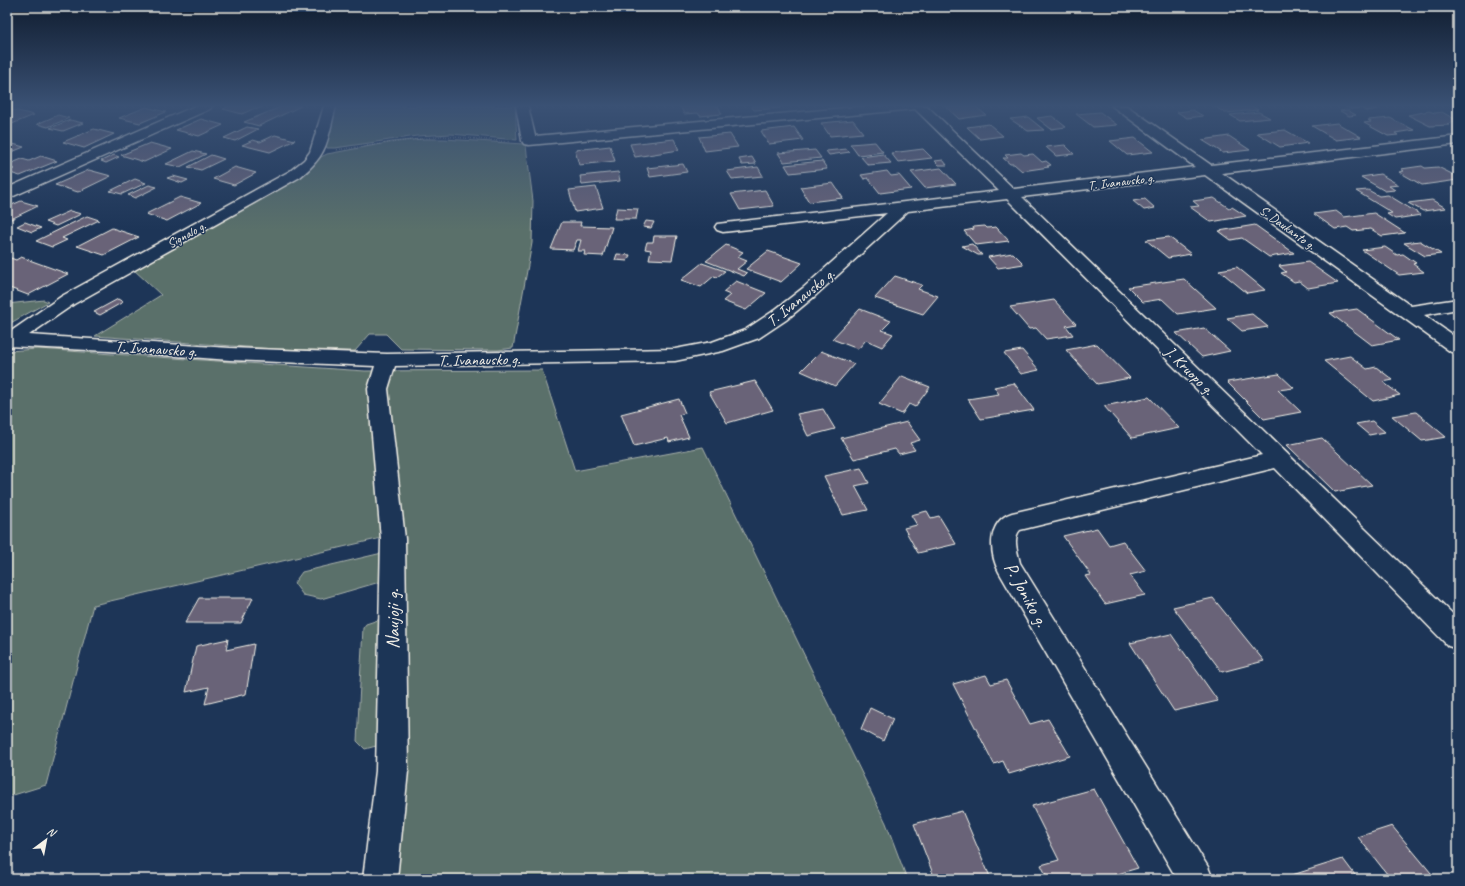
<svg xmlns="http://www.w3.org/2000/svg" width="1465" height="886" font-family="Caveat,sans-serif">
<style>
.green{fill:#5a6f6a;stroke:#a7b0a9}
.building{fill:#696478;stroke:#f4f1e8}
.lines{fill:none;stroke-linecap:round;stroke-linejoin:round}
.street-casing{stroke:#f4f1e8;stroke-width:3}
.path{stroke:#f4f1e8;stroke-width:1.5;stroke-dasharray:0.5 2;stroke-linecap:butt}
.street{fill:#1d3557;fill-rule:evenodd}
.labels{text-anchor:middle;stroke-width:3;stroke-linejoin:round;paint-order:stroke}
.far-street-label{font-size:13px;fill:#f4f1e8;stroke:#1d3557}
.street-label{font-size:16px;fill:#f4f1e8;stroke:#1d3557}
.near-street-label{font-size:19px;fill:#f4f1e8;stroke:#1d3557}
</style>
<rect width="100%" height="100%" fill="#1d3557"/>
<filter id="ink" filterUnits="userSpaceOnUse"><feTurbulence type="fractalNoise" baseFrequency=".025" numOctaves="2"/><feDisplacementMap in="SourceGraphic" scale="8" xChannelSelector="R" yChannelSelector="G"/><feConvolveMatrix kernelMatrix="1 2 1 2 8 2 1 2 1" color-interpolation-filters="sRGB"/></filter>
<g filter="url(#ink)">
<g class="green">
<polygon points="337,106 515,106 517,140 451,134 417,136 335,148 327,148 326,143"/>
<polygon points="422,139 444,139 524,144 526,146 533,201 532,243 513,348 498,350 401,349 386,334 370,334 355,351 274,349 95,336 161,295 133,269 304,174 321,157 327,154 392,142"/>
<polygon points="44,300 48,302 7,325 7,304"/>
<polygon points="38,349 365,371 542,370 575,471 703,447 886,823 907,879 391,879 403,533 93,605 46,785 7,797 7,351"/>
<polygon points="382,553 383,581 321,599 303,595 294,583 302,572"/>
<polygon points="378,620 385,622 385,740 376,746 365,749 357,741 363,628 366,624"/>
</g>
<g class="building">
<polygon points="229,106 264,106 258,109 255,108 242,114 223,109"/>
<polygon points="283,106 301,106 259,126 244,122"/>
<polygon points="680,106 718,106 722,114 700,116 698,113 684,114"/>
<polygon points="751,106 779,106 780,108 754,110"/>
<polygon points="945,106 975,106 986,115 959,119"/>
<polygon points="1214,106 1252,106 1258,110 1225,113"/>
<polygon points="1345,106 1372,106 1378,109 1366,111 1361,108 1350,109"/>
<polygon points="146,107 166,112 140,123 119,118"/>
<polygon points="14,110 34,115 7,126 7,113"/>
<polygon points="1193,110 1203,116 1187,118 1177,112"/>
<polygon points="1347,110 1356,115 1349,116 1340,111"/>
<polygon points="1429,111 1435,113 1442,112 1458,121 1447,124 1449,125 1430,126 1408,115"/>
<polygon points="1100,112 1117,125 1093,127 1076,114"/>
<polygon points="1259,112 1270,118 1240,121 1230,115"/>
<polygon points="58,115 69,118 48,127 37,124"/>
<polygon points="1052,116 1066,127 1051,129 1037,118"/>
<polygon points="1028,117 1044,130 1028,131 1010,119"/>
<polygon points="1390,118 1414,130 1395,133 1398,135 1388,136 1364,123 1371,122 1368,120"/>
<polygon points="201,119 223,125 199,136 176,130"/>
<polygon points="70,120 83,123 63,131 50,128"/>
<polygon points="853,120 863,133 830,136 821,123"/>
<polygon points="1337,123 1361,137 1336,140 1312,126"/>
<polygon points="989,124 1003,136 980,139 967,127"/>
<polygon points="247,127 258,129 235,141 224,138"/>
<polygon points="794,127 803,140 769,144 761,131"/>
<polygon points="94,129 114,134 84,148 63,142"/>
<polygon points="1285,130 1308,143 1280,147 1257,133"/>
<polygon points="730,134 738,147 705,151 699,137"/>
<polygon points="275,135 295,140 270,152 242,145 253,140 260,142"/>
<polygon points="1229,136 1250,150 1223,153 1202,140"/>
<polygon points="1135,138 1153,152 1127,155 1110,141"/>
<polygon points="674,139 679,150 635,157 630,144"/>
<polygon points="875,142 883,152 858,155 850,144"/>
<polygon points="150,143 172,149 144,162 121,155"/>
<polygon points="13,144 24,147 7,154 7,147"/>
<polygon points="1065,145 1074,154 1056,156 1046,147"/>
<polygon points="610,146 615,161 579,165 575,150"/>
<polygon points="847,149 850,152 829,155 826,151"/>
<polygon points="923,149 932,158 898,162 891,153"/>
<polygon points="815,150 821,158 784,162 778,153"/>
<polygon points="193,151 206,154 180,167 166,164"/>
<polygon points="1021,153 1024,155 1033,154 1042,162 1046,161 1051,165 1047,166 1049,167 1022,171 1014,164 1010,164 1003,158 1008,158 1005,155"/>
<polygon points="883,154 891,163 868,165 861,157"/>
<polygon points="114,155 119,157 106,163 101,161"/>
<polygon points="211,155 224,159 201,170 188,167"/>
<polygon points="41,156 57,161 20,176 7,172 14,169 7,165 22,159 29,161"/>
<polygon points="752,157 756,164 742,165 739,159"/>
<polygon points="943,160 947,165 939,165 935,161"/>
<polygon points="822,161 827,169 790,173 785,165"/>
<polygon points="683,164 687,172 650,177 647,168"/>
<polygon points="1422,166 1425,168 1438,167 1458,177 1458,180 1422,185 1399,172 1404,171 1401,169"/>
<polygon points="235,167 256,173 234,185 213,179"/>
<polygon points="758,167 763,176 732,179 727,171"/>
<polygon points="941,168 956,184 925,188 911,172"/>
<polygon points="89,170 111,176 78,192 55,185"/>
<polygon points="887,171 891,176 899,175 911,189 880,193 868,178 864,179 861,175"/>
<polygon points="618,172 620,181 582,185 580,176"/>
<polygon points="1380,174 1399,185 1389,186 1395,190 1385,191 1361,177"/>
<polygon points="173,176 188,180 182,183 167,178"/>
<polygon points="135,179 146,183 122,194 110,191"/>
<polygon points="833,183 843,198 809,202 800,187"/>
<polygon points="149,185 157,187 135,198 128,195"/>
<polygon points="596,187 603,208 575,212 569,190"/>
<polygon points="765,190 774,206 740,210 731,194"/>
<polygon points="1368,190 1379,196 1388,195 1421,215 1395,219 1387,214 1392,213 1356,191"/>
<polygon points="180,197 201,203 167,221 146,214"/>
<polygon points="1214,198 1229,208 1232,207 1246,216 1211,222 1190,207 1199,206 1193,201"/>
<polygon points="1145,199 1155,208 1144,210 1133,201"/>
<polygon points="1432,200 1446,208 1423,211 1408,203"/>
<polygon points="21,201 38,206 7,221 7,207"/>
<polygon points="617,208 638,209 636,219 614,219"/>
<polygon points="70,211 81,214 56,226 45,222"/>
<polygon points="1336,211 1344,217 1374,213 1405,233 1382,236 1371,229 1353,231 1347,227 1335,229 1314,214"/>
<polygon points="87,216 99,220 62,238 67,240 52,247 36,241"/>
<polygon points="646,221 654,222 651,228 643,227"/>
<polygon points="25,222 41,228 32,232 17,226"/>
<polygon points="562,222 581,222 580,226 612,227 603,256 584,255 585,251 578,251 581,240 577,240 573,250 551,249"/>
<polygon points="1255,225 1294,253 1269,257 1242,238 1231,240 1219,231"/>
<polygon points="985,226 987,228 996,227 1009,241 976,245 964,231 974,229 973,227"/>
<polygon points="112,228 139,237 104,255 77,246"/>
<polygon points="654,236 677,236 672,260 649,259 651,250 645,249 647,242 653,242"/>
<polygon points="1169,237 1191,254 1168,258 1146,240"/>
<polygon points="1420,241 1441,254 1425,256 1404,243"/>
<polygon points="972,244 982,255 978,255 962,246"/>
<polygon points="726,245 743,252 737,257 747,261 737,269 747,273 744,276 706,261"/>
<polygon points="1385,247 1397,255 1403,254 1416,263 1413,264 1424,272 1399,275 1362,250"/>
<polygon points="768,251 802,263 781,282 746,269"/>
<polygon points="1013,253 1024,264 998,268 988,257"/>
<polygon points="617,254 630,255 627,261 615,260"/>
<polygon points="8,257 16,260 21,257 68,274 28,295 7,287"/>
<polygon points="1308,262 1338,283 1308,288 1299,281 1294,282 1281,273 1286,272 1279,266"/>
<polygon points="702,263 725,271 717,277 714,276 701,287 681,280"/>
<polygon points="1237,267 1265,290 1247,293 1219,270"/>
<polygon points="895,276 922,285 918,289 938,296 923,314 875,298"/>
<polygon points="1184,279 1216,308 1178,314 1162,299 1143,302 1128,287"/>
<polygon points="736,281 766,293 746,310 723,301 730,295 723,292"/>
<polygon points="118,299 123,302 100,315 94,312"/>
<polygon points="1054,300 1076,324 1066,326 1073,335 1046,339 1036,328 1029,329 1010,307"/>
<polygon points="860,309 891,321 882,330 893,334 882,347 866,340 858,349 832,339"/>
<polygon points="1357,309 1399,340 1372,345 1330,313"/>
<polygon points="1252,314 1268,327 1242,331 1227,318"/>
<polygon points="1204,328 1230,351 1202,357 1176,333"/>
<polygon points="1097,344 1130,378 1097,384 1066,350"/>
<polygon points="1022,350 1039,370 1021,374 1004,353"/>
<polygon points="821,351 854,364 835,386 801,371"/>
<polygon points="1350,356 1367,369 1376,367 1393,380 1383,382 1400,395 1373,401 1324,361"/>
<polygon points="1279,374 1294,388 1278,390 1301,412 1264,419 1227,382"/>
<polygon points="902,376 930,387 915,407 909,404 902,414 879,404"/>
<polygon points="755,381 773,410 727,423 709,392"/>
<polygon points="1014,383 1034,410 981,419 968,399 999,394 994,387"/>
<polygon points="1149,397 1179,428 1132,438 1104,406"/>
<polygon points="679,399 685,413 679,415 689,437 669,442 668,438 634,446 621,414"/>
<polygon points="823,409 835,429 808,436 797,414"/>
<polygon points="1416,412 1446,437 1422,441 1392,416"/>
<polygon points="1372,421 1385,432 1369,435 1356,424"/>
<polygon points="907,422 920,440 910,443 915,450 899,454 895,449 854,459 841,438"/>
<polygon points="1322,438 1372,485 1335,492 1287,445"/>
<polygon points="861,468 869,483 855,486 868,510 843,515 824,476"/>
<polygon points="927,511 931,518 939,516 956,544 918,553 904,528 917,525 911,515"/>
<polygon points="1097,528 1109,545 1123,541 1146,571 1130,575 1145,595 1105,604 1085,576 1091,575 1063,536"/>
<polygon points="199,598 253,598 241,623 185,623"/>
<polygon points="1213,598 1264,661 1222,672 1173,607"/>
<polygon points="1171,634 1218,701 1174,711 1130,643"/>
<polygon points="228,639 226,650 254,644 246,694 205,704 209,687 186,692 196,646"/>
<polygon points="986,675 991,684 1006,680 1030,724 1048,719 1070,756 1009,774 1003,761 994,764 953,684"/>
<polygon points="870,708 893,719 883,741 861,729"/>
<polygon points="1094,789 1138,868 1101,879 1048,879 1041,865 1059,860 1032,806"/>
<polygon points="962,811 991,879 935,879 914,824"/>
<polygon points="1392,826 1436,879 1391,879 1358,837"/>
<polygon points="1343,859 1358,879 1287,879 1286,877"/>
</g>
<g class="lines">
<g class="street-casing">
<g id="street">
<polygon points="195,106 212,106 210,109 7,199 7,188"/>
<path d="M324 106H336C327 140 329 154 300 177L74 304 29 335 230 348 387 354 675 349 712 342 745 330 772 312 803 288 887 213 723 232 717 230 715 227 717 224 999 191 915 109 529 145 524 144 522 141 516 106H528L535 136 867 106H927L1014 189 1195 167 1112 106H1127L1211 165 1458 136V144L1222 173 1411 306 1458 299V309L1424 315 1458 339V354L1451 352 1205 175 1022 197 1458 619V649L1448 646 1275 468 1020 530C1012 538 1018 553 1020 563L1208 867 1213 879H1177L999 572C989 553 987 521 1012 513L1262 455 1007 199 908 211 815 296 786 320 759 338 723 351 675 361 395 366 388 389 405 539 408 771 397 879H363L376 771 381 539 368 389 375 366 230 360 109 351 7 346V334L62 296 290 171 304 160 310 152Z"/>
</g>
</g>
<polyline class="path" points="335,150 442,136 511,142"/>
<use href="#street" class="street"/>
</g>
</g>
<linearGradient id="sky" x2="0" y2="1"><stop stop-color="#101d30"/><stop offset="0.46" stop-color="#3a5174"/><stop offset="1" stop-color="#3a5174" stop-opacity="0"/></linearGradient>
<rect width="1465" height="230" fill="url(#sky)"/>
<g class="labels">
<g class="far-street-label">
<text transform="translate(1121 181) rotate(-7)" y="5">T. Ivanausko g.</text>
<text transform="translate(1288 227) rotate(36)" y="5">S. Daukanto g.</text>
<text transform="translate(186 234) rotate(-29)" y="5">Signalo g.</text>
</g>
<g class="street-label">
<text transform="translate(800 297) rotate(-39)" y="6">T. Ivanausko g.</text>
<text transform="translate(156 348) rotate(4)" y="6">T. Ivanausko g.</text>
<text transform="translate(479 359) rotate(-1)" y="6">T. Ivanausko g.</text>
<text transform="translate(1190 370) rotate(45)" y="6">J. Kruopo g.</text>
</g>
<g class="near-street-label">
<text transform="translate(1027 594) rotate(61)" y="7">P. Joniko g.</text>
<text transform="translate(392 619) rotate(-90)" y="7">Naujoji g.</text>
</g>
</g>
<rect width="1465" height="886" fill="none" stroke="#1d3557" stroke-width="24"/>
<rect x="12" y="12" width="1441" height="862" fill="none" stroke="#f4f1e8" stroke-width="1.5" filter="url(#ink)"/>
<g transform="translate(46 840) rotate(32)" stroke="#1d3557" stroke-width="3" paint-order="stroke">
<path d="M0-3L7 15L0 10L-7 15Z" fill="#f4f1e8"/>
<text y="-6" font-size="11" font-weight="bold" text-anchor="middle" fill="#f4f1e8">N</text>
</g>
</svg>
